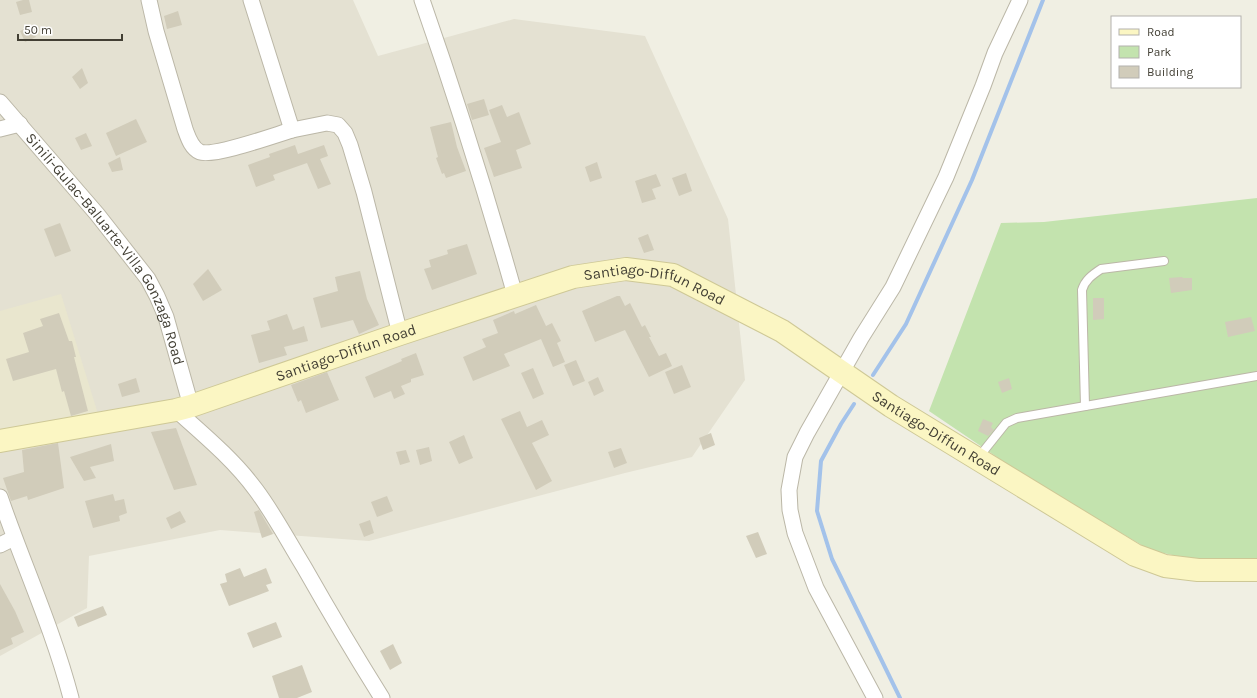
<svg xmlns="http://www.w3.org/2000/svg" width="1257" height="698" font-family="Karla,sans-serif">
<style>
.residential{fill:#e4e1d2}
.education{fill:#e9e6ce}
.green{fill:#c3e3ae}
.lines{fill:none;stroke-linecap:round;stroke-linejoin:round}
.stream{stroke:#a3c2ea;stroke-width:4}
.building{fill:#d1ccba}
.service-casing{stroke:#bbb7a7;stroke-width:10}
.minor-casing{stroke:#bbb7a7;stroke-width:17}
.secondary-casing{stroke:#cec896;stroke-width:24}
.service{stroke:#fff;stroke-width:8}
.minor{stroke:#fff;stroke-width:15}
.secondary{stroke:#fbf6c3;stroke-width:22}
.labels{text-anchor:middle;stroke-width:3.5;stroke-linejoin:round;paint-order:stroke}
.street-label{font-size:15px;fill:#423f34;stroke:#fff}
</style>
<rect width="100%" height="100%" fill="#f0efe3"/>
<polygon class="residential" points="0,0 353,0 378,56 514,19 645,36 728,219 745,380 692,457 625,473 369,541 220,530 89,556 87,608 0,656"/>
<polygon class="education" points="61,294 98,414 0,433 0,311"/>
<polygon class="green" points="1257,198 1257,559 1186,558 1150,550 1028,478 929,411 1001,223 1044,222"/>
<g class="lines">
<g class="stream">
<polyline points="873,375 906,324 972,180 1043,0"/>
<polyline points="854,404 841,424 821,461 817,511 832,559 900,698"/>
</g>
</g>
<g class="building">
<polygon points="23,0 29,0 32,12 20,15 16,2"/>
<polygon points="178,11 182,25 167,29 164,16"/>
<polygon points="30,26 36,37 25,42 20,31"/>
<polygon points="82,68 88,83 80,89 72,77"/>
<polygon points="484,99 489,115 472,120 467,104"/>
<polygon points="502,105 507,117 519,112 531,144 516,150 522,168 494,177 484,148 501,142 489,110"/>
<polygon points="136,119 147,142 116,156 106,133"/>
<polygon points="451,122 457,147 466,171 446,178 444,173 442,174 436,158 438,157 430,127"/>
<polygon points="86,133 92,146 81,150 75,138"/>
<polygon points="295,145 298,154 324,145 328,156 320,159 331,184 318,189 307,163 273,175 275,180 256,187 248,165 270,157 269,154"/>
<polygon points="120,157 123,170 112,172 108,163"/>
<polygon points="597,162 602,178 590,182 585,167"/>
<polygon points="686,173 692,191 679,196 672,178"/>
<polygon points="656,174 661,186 652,189 656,199 642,203 635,181"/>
<polygon points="60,223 71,251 55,257 44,229"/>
<polygon points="648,234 654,250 644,253 638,238"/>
<polygon points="467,244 477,274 432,290 424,269 431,267 429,260 448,254 447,250"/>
<polygon points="208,269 222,290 203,301 193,284"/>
<polygon points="360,271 367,299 379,325 359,334 353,320 321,328 313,298 338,291 335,277"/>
<polygon points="1182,277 1183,278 1192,278 1192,290 1171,293 1169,278"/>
<polygon points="617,296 620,296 625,306 630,303 642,327 645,325 651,337 649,337 659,356 666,353 672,366 649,377 625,330 595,342 582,311"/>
<polygon points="1093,298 1104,298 1104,319 1093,320"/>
<polygon points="536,305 546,326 552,323 561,341 557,343 565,362 553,367 541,339 504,354 510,366 473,381 463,357 486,347 482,339 498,333 493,320 514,311 515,314"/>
<polygon points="59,313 69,341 72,341 76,357 74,357 88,411 71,416 64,391 62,392 56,369 13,381 6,359 29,352 23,333 43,326 40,319"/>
<polygon points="287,314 293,330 304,326 308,341 284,347 287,355 259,363 251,335 270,330 267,321"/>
<polygon points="1251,317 1255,331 1228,337 1225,322"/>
<polygon points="416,353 424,375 411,379 411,382 401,386 405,394 394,399 391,391 374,398 365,377 402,361 401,359"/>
<polygon points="576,360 585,381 573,386 564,365"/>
<polygon points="682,365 691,387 674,394 665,372"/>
<polygon points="533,368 544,394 533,399 521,373"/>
<polygon points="327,372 339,400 306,413 301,400 298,402 291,385"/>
<polygon points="598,377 604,391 594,396 588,382"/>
<polygon points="136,378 140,392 122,397 118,384"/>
<polygon points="1009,378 1012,389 1002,393 998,382"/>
<polygon points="520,411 527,427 542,420 549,435 532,443 552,481 536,490 501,419"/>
<polygon points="983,419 993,423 991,427 994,430 988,436 978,431"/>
<polygon points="176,428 197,485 174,490 151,432"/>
<polygon points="711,433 715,445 703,450 699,438"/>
<polygon points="464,435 473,458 459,464 449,442"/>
<polygon points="58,443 64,488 28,500 27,496 11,501 3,478 24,472 22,450"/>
<polygon points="111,444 114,461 90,467 96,478 84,481 70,457"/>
<polygon points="429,447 432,461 420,465 416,450"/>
<polygon points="621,448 627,463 614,468 608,452"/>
<polygon points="406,450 410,462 400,465 396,452"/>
<polygon points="113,494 115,501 124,499 127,513 119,516 120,521 93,528 85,501"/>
<polygon points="387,496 393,511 377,517 371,502"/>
<polygon points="259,510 273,534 262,538 254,512"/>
<polygon points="180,511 186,522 171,529 166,518"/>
<polygon points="370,520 374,533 364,537 359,524"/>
<polygon points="758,532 767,554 756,558 746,536"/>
<polygon points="240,568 244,577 266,568 272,583 266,585 269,591 229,606 220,584 227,582 225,574"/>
<polygon points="0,584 15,611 24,632 11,638 13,644 0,650"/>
<polygon points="103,606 107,615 78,627 74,617"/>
<polygon points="276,622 282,637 253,648 247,633"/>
<polygon points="393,644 402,663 390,670 380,651"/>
<polygon points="302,665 312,692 297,698 279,698 272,676"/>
</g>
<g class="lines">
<g class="service-casing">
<g id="service">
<path d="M1085 406 1082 290C1085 280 1092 275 1101 269L1164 261"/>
<polyline points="978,458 1006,423 1017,418 1257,376"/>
</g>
</g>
<g class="minor-casing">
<g id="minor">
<path d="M149 0 156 31 185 129C188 137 191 148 200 152 214 157 275 135 292 130"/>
<polyline points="251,0 292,130 327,123 338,125 345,133 350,145 364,192 400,334"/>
<path d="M422 0C456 97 487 196 515 295"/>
<path id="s1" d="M0 102 97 214 148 279 157 296 166 317 191 406"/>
<polyline points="0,129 20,124"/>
<path d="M176 410C204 435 234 460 256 490 274 514 288 541 304 567 329 611 355 655 382 698"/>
<path d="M0 497C23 564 53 629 71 698"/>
<polyline points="0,545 14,538"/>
<polyline points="875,698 816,588 795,533 790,510 789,490 795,457 807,433 861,338 893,287 946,177 983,86 995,53 1020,0"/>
</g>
</g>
<g class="secondary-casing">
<g id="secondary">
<path id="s2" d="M0 441 176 410 191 406 400 334 573 277 626 269 673 275 782 331 891 406 1135 555 1165 566 1198 570H1257"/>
</g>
</g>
<use href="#service" class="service"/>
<use href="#minor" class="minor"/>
<use href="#secondary" class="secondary"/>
</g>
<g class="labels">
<g class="street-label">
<text dy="5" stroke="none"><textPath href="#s1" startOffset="183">Sinili-Gulac-Baluarte-Villa Gonzaga Road</textPath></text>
<text dy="5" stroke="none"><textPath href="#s2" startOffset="682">Santiago-Diffun Road</textPath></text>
<text dy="5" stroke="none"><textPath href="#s2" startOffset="358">Santiago-Diffun Road</textPath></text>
<text dy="5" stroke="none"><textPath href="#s2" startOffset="1006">Santiago-Diffun Road</textPath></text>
</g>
</g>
<rect x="1111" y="16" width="130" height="72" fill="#ffffff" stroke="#b3b2ae"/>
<rect x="1119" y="29" width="20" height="6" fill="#fbf6c3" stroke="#b3b2ae"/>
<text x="1147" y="36" font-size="12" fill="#423f34">Road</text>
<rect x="1119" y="46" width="20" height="12" fill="#c3e3ae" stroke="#b3b2ae"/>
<text x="1147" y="56" font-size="12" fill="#423f34">Park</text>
<rect x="1119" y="66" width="20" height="12" fill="#d1ccba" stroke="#b3b2ae"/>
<text x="1147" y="76" font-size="12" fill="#423f34">Building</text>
<path d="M18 34v6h104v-6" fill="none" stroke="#423f34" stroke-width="2"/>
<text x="24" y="34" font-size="12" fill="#423f34" stroke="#ffffff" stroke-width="3" paint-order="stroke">50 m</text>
</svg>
